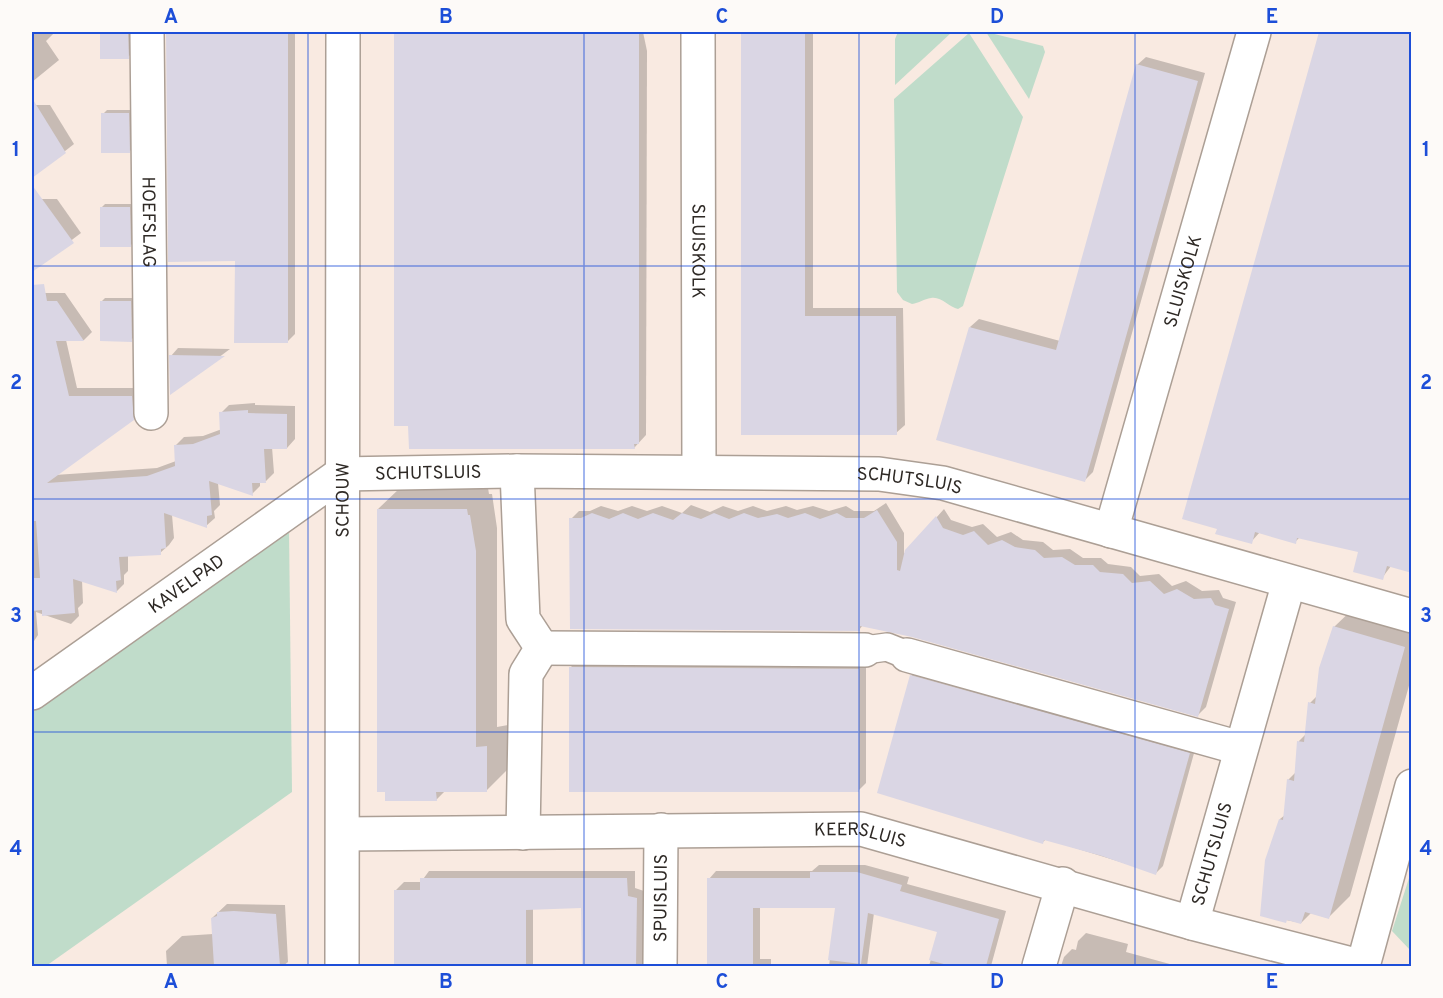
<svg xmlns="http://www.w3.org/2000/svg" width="1443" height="998" font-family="Overpass,sans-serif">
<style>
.green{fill:#c0dcca}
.shadow{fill:#0003}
.building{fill:#dad6e4}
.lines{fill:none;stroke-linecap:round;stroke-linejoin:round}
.pedestrian-casing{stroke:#ac9f95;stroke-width:30}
.minor-casing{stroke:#ac9f95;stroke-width:36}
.pedestrian{stroke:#fff;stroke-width:27}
.minor{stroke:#fff;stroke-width:33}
.grid{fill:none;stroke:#1d4ed8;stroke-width:1.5;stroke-opacity:0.55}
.labels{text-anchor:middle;stroke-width:6;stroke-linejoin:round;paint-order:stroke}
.street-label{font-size:18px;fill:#2e2925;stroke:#fdfaf8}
.neatline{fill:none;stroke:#1d4ed8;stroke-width:2}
.grid-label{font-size:20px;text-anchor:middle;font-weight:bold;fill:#1d4ed8}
</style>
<rect width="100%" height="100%" fill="#f9eae1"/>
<g class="green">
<polygon points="898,32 952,32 895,85 895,39"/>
<polygon points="986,32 1043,46 1045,52 1029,99"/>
<path d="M969 33 1023 117 963 306 958 309C949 307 941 296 931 298 924 299 919 303 912 304L903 300 897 292 894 99Z"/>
<polygon points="289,529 292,792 46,966 32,966 32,712"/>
<polygon points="1411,872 1411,951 1392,931"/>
</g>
<g class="shadow">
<polygon points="32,32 55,32 46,41 59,60 32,82"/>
<polygon points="101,32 132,32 132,53 128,57 101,57"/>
<polygon points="167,32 295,32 295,334 287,342 236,260 170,261"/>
<polygon points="396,32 643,32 647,51 646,435 634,448 396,424"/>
<polygon points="743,32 813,32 813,308 903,308 905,425 896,433 743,434"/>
<polygon points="1320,32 1412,32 1412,572 1391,566 1382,578 1360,551 1300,537 1295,542 1260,532 1251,542 1219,528 1184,518"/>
<polygon points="1146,57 1205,73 1093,472 1085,480 970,327 979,319 1060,341 1137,65"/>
<polygon points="32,105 50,105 74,144 32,177"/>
<polygon points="107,110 133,110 133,148 129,152 103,114"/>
<polygon points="32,199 57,199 81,233 32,270"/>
<polygon points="105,204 134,204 134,242 130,246 101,208"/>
<polygon points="32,293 65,293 92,332 84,340 66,340 77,388 140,388 142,410 55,475 157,468 176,461 175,446 184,437 203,436 222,429 221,413 229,405 255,403 255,405 295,406 295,439 287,448 272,447 274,473 266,481 260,481 260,486 252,494 218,483 220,505 214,511 215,518 206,526 172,515 174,538 169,545 160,553 128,555 128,571 124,575 124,584 116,592 82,580 83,603 78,608 79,616 71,624 36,612 38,635 32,644"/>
<polygon points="105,298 135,298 135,336 131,340 101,302"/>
<polygon points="178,348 230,349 172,392 171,356"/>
<polygon points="400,488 488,488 489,494 492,494 497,528 497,727 508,725 508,769 486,791 445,791 436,800 378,509"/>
<polygon points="886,503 904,533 904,554 944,509 951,520 972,527 983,524 997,537 1011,532 1023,540 1043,542 1053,550 1070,549 1083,558 1101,558 1108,564 1131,567 1140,576 1159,574 1172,586 1186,581 1202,591 1219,590 1223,598 1236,602 1206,707 1198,715 912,635 863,625 859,630 571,519 579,511 590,511 601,506 618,511 632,506 647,511 662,506 682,513 691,505 710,512 723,506 738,511 753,506 767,511 786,506 797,510 813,506 829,511 846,506 854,511 874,511"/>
<polygon points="1356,606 1412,621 1412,675 1350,896 1328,918 1311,913 1301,923 1261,915 1280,819 1285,815 1288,780 1296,772 1299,741 1307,733 1310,703 1318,695 1334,627"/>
<polygon points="578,660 866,662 866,783 858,791 570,668"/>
<polygon points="918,669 1196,746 1163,866 1156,873 1046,839 1043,842 911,676"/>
<polygon points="819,865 865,865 909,877 907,884 1006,911 991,966 929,966 939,931 874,913 867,966 829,966 837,907 760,907 760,959 771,959 771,966 709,966 709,879 716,871 812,871"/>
<polygon points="429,871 635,871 635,888 644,891 644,966 583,966 583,907 533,908 533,966 396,966 396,890 404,882 421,882"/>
<polygon points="227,904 285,905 288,962 283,966 167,966 166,951 182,936 213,934 212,918"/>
<polygon points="1086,933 1128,944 1126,952 1177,966 1061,966 1064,957 1072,949 1076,950 1078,941"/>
</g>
<g class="building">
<polygon points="100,32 128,32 129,59 100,59"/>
<polygon points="166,32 288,32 288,343 234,343 235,261 168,262"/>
<polygon points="394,32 639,32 639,444 634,444 635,449 409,449 408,426 394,426"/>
<polygon points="741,32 805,32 805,316 896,316 897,435 741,435"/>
<polygon points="1319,32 1412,32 1412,573 1387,566 1383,580 1353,572 1358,552 1297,538 1296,544 1255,532 1252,544 1215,534 1217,529 1182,519"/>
<polygon points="1136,64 1198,81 1085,482 936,440 969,327 1056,350"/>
<polygon points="32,98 66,153 32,178"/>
<polygon points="101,113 129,113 130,153 101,153"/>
<polygon points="32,185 74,243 32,272"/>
<polygon points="100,207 130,207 131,247 100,247"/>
<polygon points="44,284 47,301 57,301 84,341 56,341 69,396 132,396 134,420 47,483 147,476 175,466 174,445 193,444 220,434 219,412 248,410 248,413 287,414 287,449 264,449 266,483 252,483 253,496 209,481 212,515 207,516 207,528 164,513 166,548 161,549 161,555 119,557 121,580 116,581 117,593 73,579 75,613 42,616 42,610 32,611 32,578 40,578 36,521 32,521 32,285"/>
<polygon points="100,301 131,301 132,342 100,341"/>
<polygon points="169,355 225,356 170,395"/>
<polygon points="377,509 467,509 468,515 470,515 476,551 476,747 487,746 487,792 436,792 437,801 385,801 385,792 377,792"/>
<polygon points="877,510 897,542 897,570 900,571 905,550 936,516 943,528 963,535 974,531 988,545 1002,540 1015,547 1035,550 1044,558 1062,557 1075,565 1093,565 1100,572 1123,574 1132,583 1150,581 1164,594 1177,589 1194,599 1211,598 1215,605 1229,609 1198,717 912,637 860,626 860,631 570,629 569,518 581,518 592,513 609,519 623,513 638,519 653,513 673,520 682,513 701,519 714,513 729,519 744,513 758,518 777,514 788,518 805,513 820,519 837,513 846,518 864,518"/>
<polygon points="1333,626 1405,647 1329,919 1305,912 1301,924 1287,920 1286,923 1260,916 1265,860 1279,819 1283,820 1287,779 1294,781 1297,741 1304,742 1308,702 1315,704 1319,668"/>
<polygon points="569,667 859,669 859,792 569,792"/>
<polygon points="910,675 1190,753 1156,875 1102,856 1044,840 1043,844 877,793"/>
<polygon points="810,872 857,872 902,885 900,891 999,919 986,966 951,966 929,960 937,932 868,913 861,964 828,960 835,908 753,908 753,966 707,966 707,878 810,878"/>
<polygon points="420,878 627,878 628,896 637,898 636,966 582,966 581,908 526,910 526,966 394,966 394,890 420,890"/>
<polygon points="234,911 276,914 280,966 214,966 211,918 217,916 217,912"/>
</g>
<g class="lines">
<g class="pedestrian-casing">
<polyline id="pedestrian" points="865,650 887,647 907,655"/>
</g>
<g class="minor-casing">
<g id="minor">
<path id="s1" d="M147 32 151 413"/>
<path id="s2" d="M698 32 699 471"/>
<polyline points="517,471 523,619 542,648 526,674 523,833"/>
<path id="s3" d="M1111 531 1254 32"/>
<polyline points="542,648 865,650"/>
<polyline points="907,655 1240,748"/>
<path id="s4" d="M32 693 341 474 517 471 879 474 943 483 1412 616"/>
<path id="s5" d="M343 834 861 829 1192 923 1359 966"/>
<path id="s6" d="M1192 923 1289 582"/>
<path id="s7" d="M342 966 343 32"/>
<path id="s8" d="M660 966 661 830"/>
<polyline points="1039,966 1063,884"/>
<polyline points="1363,966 1412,786"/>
</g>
</g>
<use href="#pedestrian" class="pedestrian"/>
<use href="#minor" class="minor"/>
</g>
<path class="grid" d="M308 32V966M584 32V966M859 32V966M1135 32V966M32 266H1412M32 499H1412M32 732H1412"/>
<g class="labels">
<g class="street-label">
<text dy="6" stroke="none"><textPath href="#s1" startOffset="190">HOEFSLAG</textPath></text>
<text dy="6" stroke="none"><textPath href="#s2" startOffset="219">SLUISKOLK</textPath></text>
<text dy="6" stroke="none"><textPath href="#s3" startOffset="260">SLUISKOLK</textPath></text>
<text dy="6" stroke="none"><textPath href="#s4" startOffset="466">SCHUTSLUIS</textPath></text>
<text dy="6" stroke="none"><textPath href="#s4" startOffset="948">SCHUTSLUIS</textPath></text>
<text dy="6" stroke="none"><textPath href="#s7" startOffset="466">SCHOUW</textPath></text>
<text dy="6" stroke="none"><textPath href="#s4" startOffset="189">KAVELPAD</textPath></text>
<text dy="6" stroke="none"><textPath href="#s5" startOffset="518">KEERSLUIS</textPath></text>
<text dy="6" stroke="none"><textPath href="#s6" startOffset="72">SCHUTSLUIS</textPath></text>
<text dy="6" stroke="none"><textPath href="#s8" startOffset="68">SPUISLUIS</textPath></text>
</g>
</g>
<rect width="1443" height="998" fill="none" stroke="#fdfaf8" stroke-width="66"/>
<rect x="33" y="33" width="1377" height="932" class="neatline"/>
<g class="grid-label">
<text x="171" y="23">A</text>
<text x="446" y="23">B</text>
<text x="722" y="23">C</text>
<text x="997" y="23">D</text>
<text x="1272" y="23">E</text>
<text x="16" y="156">1</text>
<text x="1426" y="156">1</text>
<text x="16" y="389">2</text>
<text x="1426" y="389">2</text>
<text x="16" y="622">3</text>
<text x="1426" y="622">3</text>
<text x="16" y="855">4</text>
<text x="1426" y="855">4</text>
<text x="171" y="988">A</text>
<text x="446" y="988">B</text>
<text x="722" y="988">C</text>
<text x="997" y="988">D</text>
<text x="1272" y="988">E</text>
</g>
</svg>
